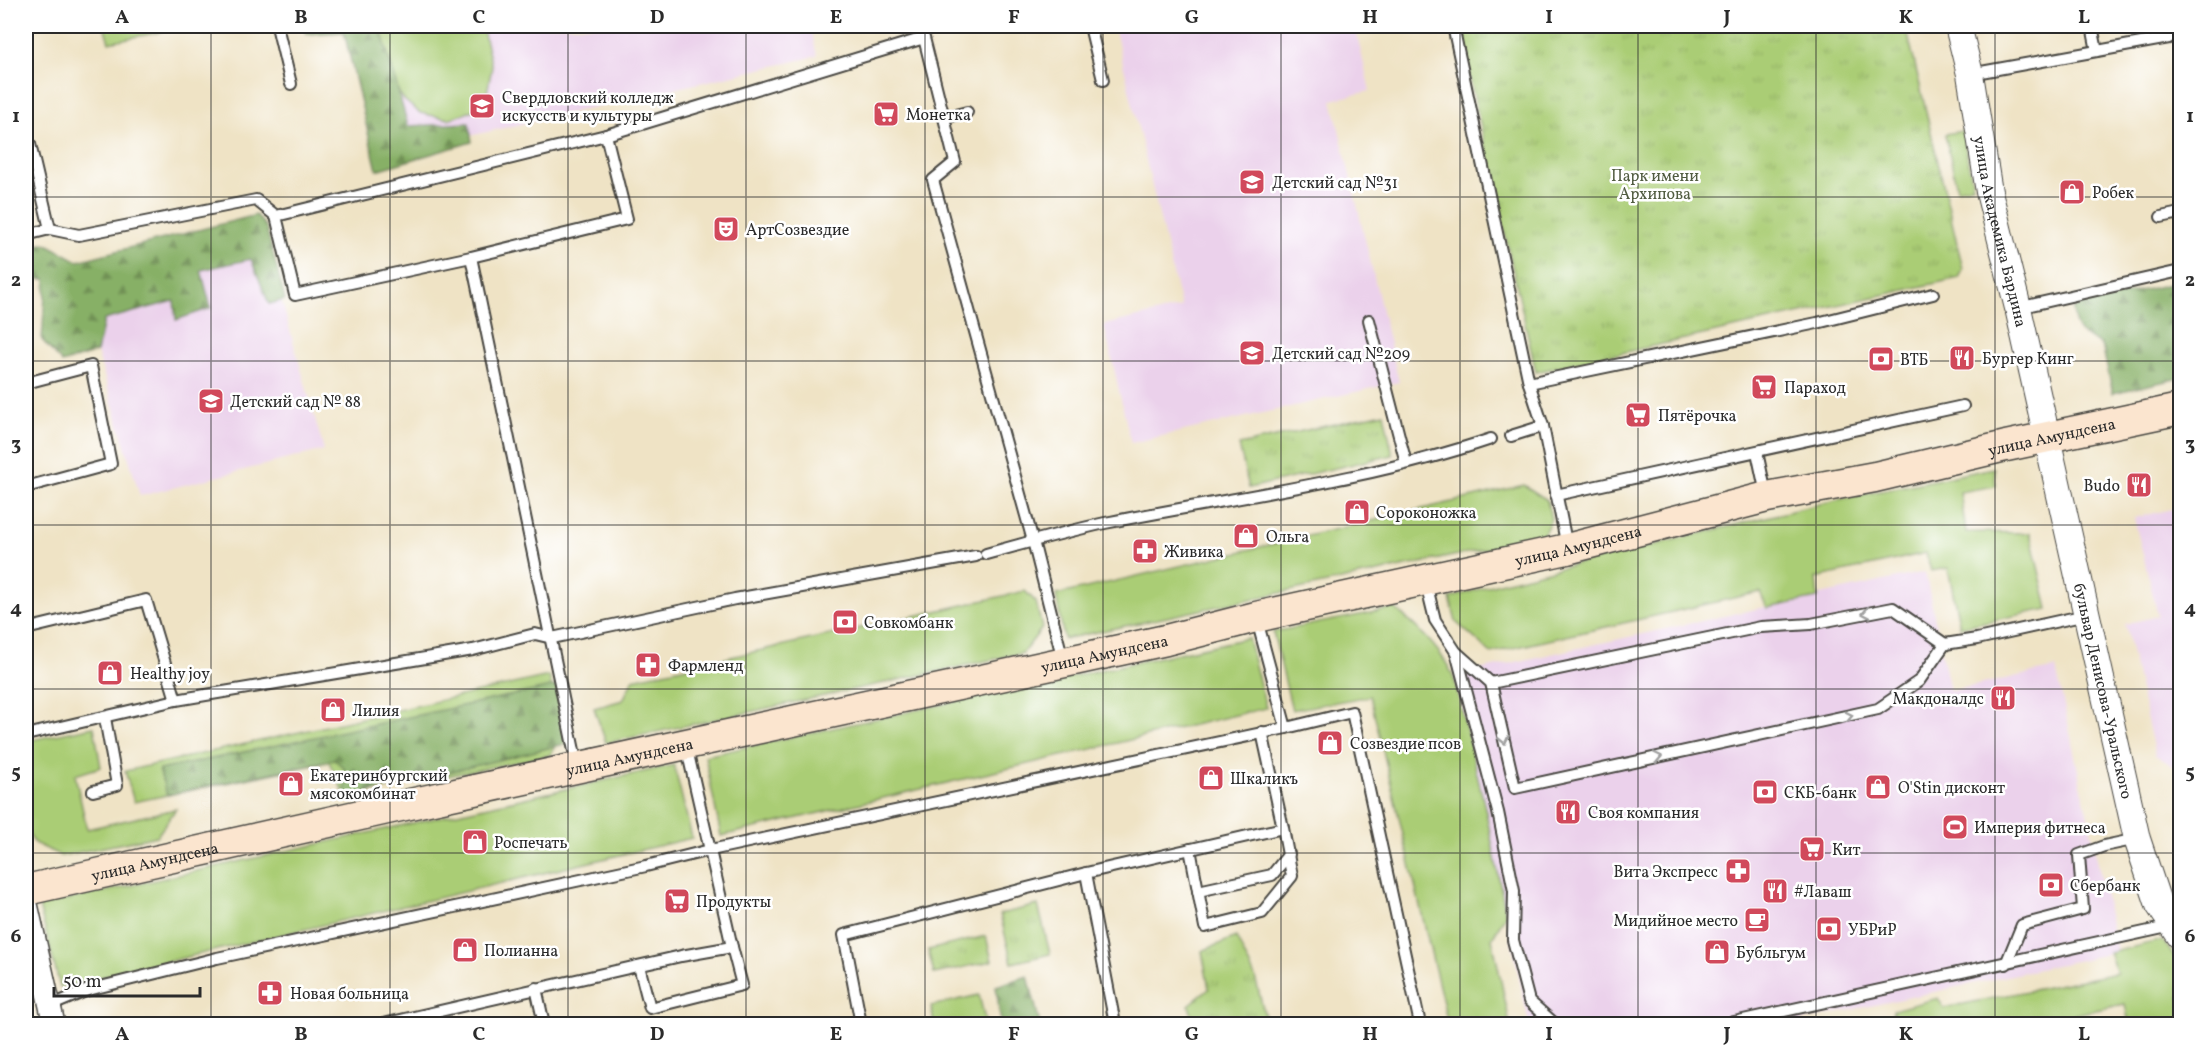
<svg xmlns="http://www.w3.org/2000/svg" width="2206" height="1050" font-family="Vollkorn,serif">
<style>
.built{fill:#ebd1eb}
.green{fill:#aacd75;stroke:#6a7c50;stroke-width:1.5}
.forest{fill:url(#forest-firs);stroke:#596e48;stroke-width:1.5}
.park{fill:url(#park-tufts);stroke:#6a7c50;stroke-width:1.5}
.lines{fill:none;stroke-linecap:round;stroke-linejoin:round}
.service-casing{stroke:#484742;stroke-width:14}
.minor-casing{stroke:#484742;stroke-width:24}
.tertiary-casing{stroke:#484742;stroke-width:28}
.secondary-casing{stroke:#484742;stroke-width:33}
.service{stroke:#fff;stroke-width:10}
.minor{stroke:#fff;stroke-width:21}
.tertiary{stroke:#fff;stroke-width:26}
.secondary{stroke:#fbe5cf;stroke-width:30}
.oneway{stroke:#a0a0a0}
.grid{fill:none;stroke:#2b2b2b;stroke-width:1.5;stroke-opacity:0.55}
.labels{text-anchor:middle;stroke-width:5;stroke-linejoin:round;paint-order:stroke}
.poi-label{font-size:16px;fill:#2b2b2b;stroke:#fff;text-anchor:start}
.park-label{font-size:16px;fill:#515c41;stroke:#fff}
.street-label{font-size:16px;fill:#2b2b2b;stroke:#fff}
.neatline{fill:none;stroke:#2b2b2b;stroke-width:2}
.grid-label{font-size:20px;text-anchor:middle;font-weight:bold;fill:#2b2b2b}
</style>
<defs>
<pattern id="forest-firs" width="22" height="20" patternUnits="userSpaceOnUse" patternTransform="scale(1.5)"><rect width="22" height="20" fill="#87b066"/><path d="M5 1l3.5 6h-7zM16 11l3.5 6h-7z" fill="#6f8f54"/></pattern>
<pattern id="park-tufts" width="24" height="20" patternUnits="userSpaceOnUse" patternTransform="scale(1.5)"><rect width="24" height="20" fill="#aacd75"/><path d="M3 7l-1-3M5 7V3M7 7l1-3M15 17l-1-3M17 17v-4M19 17l1-3" fill="none" stroke="#92b065"/></pattern>
</defs>
<rect width="100%" height="100%" fill="#fff"/>
<filter id="ink" filterUnits="userSpaceOnUse"><feTurbulence type="fractalNoise" baseFrequency=".0167" numOctaves="2"/><feDisplacementMap in="SourceGraphic" scale="12" xChannelSelector="R" yChannelSelector="G"/><feConvolveMatrix kernelMatrix="1 2 1 2 8 2 1 2 1" color-interpolation-filters="sRGB"/></filter>
<filter id="wash" filterUnits="userSpaceOnUse"><feTurbulence type="fractalNoise" baseFrequency=".008" numOctaves="4" result="noise"/><feDisplacementMap in="SourceGraphic" scale="24" xChannelSelector="R" yChannelSelector="G"/><feGaussianBlur stdDeviation="1.35" result="paint"/><feColorMatrix in="noise" values="0 0 0 0 0 0 0 0 0 0 0 0 0 0 0 0 0 1.4 0 .05"/><feComposite in="paint" operator="in"/></filter>
<g filter="url(#wash)">
<rect width="100%" height="100%" fill="#efe3c5"/>
<g class="built">
<polygon points="347,26 810,26 817,56 378,157"/>
<polygon points="1114,26 1355,26 1370,91 1332,100 1399,382 1131,443 1104,325 1181,307"/>
<polygon points="265,243 324,450 140,496 78,288"/>
<polygon points="2180,507 2180,770 2155,755 2125,624 2158,616 2134,518"/>
<polygon points="1925,572 1950,691 2056,668 2117,952 1787,1024 1529,1024 1456,675"/>
</g>
<g class="green">
<polygon points="104,26 169,26 170,30 109,42"/>
<polygon points="380,26 482,26 492,67 486,98 473,110 449,119 420,113 404,100 393,84"/>
<polygon points="1962,131 1973,186 1957,189 1945,134"/>
<polygon points="1994,468 1996,486 1960,492 1966,532 2030,533 2048,609 1960,627 1948,568 1931,571 1926,553 1816,578 1818,598 1767,608 1760,592 1491,653 1456,622 1450,598 1499,583 1836,500"/>
<polygon points="1524,485 1547,500 1551,519 1542,537 1064,639 1056,595"/>
<polygon points="1025,591 1036,602 1042,628 1023,653 606,743 594,708 623,700 633,679"/>
<path d="M1395 608C1418 629 1445 651 1455 682L1486 812 1506 914 1492 938 1510 1024H1448L1370 696 1292 710 1273 632Z"/>
<polygon points="1248,638 1266,708 721,836 705,756"/>
<polygon points="549,676 563,734 550,755 346,797 329,762 134,802 125,771"/>
<polygon points="94,727 101,767 75,775 87,829 176,809 157,836 61,856 34,843 26,829 26,741"/>
<polygon points="674,765 692,838 60,987 39,906"/>
<polygon points="2162,940 2180,963 2180,1024 2129,1024 2125,1004 2029,1024 1891,1024 1893,1010 1938,998 1944,1008 2117,973 2109,953"/>
<polygon points="979,995 986,1024 934,1024 931,1006"/>
</g>
<g class="forest">
<polygon points="304,26 380,26 408,126 469,123 472,142 377,170 344,32 306,34"/>
<polygon points="256,215 266,227 285,300 269,304 251,259 201,270 211,308 176,320 174,301 104,320 97,352 62,363 42,340 46,279 26,279 26,245 47,244 78,261"/>
<path d="M2180 282V378L2113 393 2102 345C2081 335 2075 334 2073 309L2086 303Z"/>
<polygon points="556,686 569,743 346,797 344,768 334,759 167,795 159,770"/>
<polygon points="1028,976 1040,1024 1001,1024 996,986"/>
</g>
<g class="park">
<polygon points="1458,26 1906,26 1963,269 1959,278 1536,372"/>
<polygon points="1384,413 1393,455 1249,488 1239,445"/>
<polygon points="1038,905 1050,954 1012,963 1000,914"/>
<polygon points="986,936 992,961 934,974 928,950"/>
<polygon points="1236,937 1255,977 1267,1024 1194,1024 1189,1005 1209,989 1202,951"/>
</g>
</g>
<g filter="url(#ink)">
<g class="lines">
<g class="service-casing">
<g id="service">
<polyline points="277,26 291,84"/>
<polyline points="1090,26 1103,80"/>
<polyline points="1453,26 1529,383 1543,426 1567,547"/>
<polyline points="2092,26 2097,51"/>
<polyline points="1970,74 2169,38"/>
<polyline points="944,118 955,162 933,180 1033,541 1063,660"/>
<polyline points="606,135 924,38 944,118 967,112"/>
<polyline points="26,145 30,144 50,229 26,235"/>
<polyline points="2161,217 2180,213"/>
<polyline points="50,229 79,235 256,200 276,216"/>
<polyline points="471,257 295,295 276,216 606,135 627,219 471,257 577,765"/>
<polyline points="2018,308 2180,271"/>
<polyline points="1369,320 1406,463"/>
<polyline points="26,383 91,366 111,464 26,487"/>
<polyline points="1529,383 1817,323 1933,294"/>
<polyline points="1511,436 1543,426"/>
<polyline points="1757,452 1766,494"/>
<polyline points="1556,495 1963,406"/>
<path d="M986 554C1025 543 1065 532 1105 523 1234 497 1366 481 1491 439"/>
<polyline points="1426,583 1435,620 1456,652 1491,683 1515,788 1878,709 1919,681 1945,644 1893,608 1811,624 1761,627 1491,683"/>
<polyline points="26,629 146,600 176,700"/>
<polyline points="1945,644 1977,639 2086,615"/>
<polyline points="1456,652 1498,812 1514,891 1513,940 1529,1001 1555,1024"/>
<polyline points="1286,728 1352,712 1420,1024"/>
<polyline points="26,735 176,700 473,650 535,634 552,638 735,599 976,556"/>
<polyline points="93,791 117,785 105,718"/>
<polyline points="1190,849 1205,927 1262,913 1292,876 1283,828"/>
<polyline points="1086,873 1115,1024"/>
<polyline points="1198,891 1272,875 1289,854"/>
<polyline points="2006,964 2022,925 2083,909 2079,855 2104,846 2137,839"/>
<polyline points="639,966 650,1008 742,985 732,947"/>
<polyline points="536,988 544,1024"/>
<polyline points="50,1006 88,990 217,958 646,866 706,851 1286,728 1257,620"/>
<polyline points="383,1024 681,956 732,947 686,745"/>
<polyline points="861,1024 844,935 1086,873 1283,828 1262,732"/>
<polyline points="1725,1024 2172,926"/>
</g>
</g>
<g class="minor-casing">
<polyline id="minor" points="26,900 54,1024"/>
</g>
<g class="tertiary-casing">
<g id="tertiary">
<path id="s1" d="M1958 26 1970 74 1989 192 2018 308 2137 839 2159 905 2180 936"/>
</g>
</g>
<g class="secondary-casing">
<g id="secondary">
<path id="s2" d="M26 890 396 807 1166 640 1256 617 1567 549 1767 497 1875 477 2006 446 2180 409"/>
</g>
</g>
<use href="#service" class="service"/>
<use href="#minor" class="minor"/>
<use href="#tertiary" class="tertiary"/>
<use href="#secondary" class="secondary"/>
</g>
<defs><path id="oneway-chevron" d="M-2-3.5L2.5 0L-2 3.5" fill="none" stroke-width="1.6" stroke-linecap="round" stroke-linejoin="round" transform="scale(1.5)"/></defs>
<g class="oneway">
<use href="#oneway-chevron" transform="translate(1866 613) rotate(169)"/>
<use href="#oneway-chevron" transform="translate(1849 716) rotate(-12)"/>
<use href="#oneway-chevron" transform="translate(1504 740) rotate(77)"/>
<use href="#oneway-chevron" transform="translate(1658 757) rotate(-12)"/>
</g>
</g>
<path class="grid" d="M211 26V1024M390 26V1024M568 26V1024M746 26V1024M925 26V1024M1103 26V1024M1281 26V1024M1460 26V1024M1638 26V1024M1816 26V1024M1995 26V1024M26 197H2180M26 361H2180M26 525H2180M26 689H2180M26 853H2180"/>
<defs>
<g id="university-square" transform="scale(1.35)"><rect x="-9" y="-9" width="18" height="18" rx="4" fill="#d1495b" stroke="#fff"/><path d="M0-5L7-2L0 1L-7-2ZM-4 1L0 2.5L4 1V4Q0 6-4 4Z" fill="#fff"/></g>
<g id="supermarket-square" transform="scale(1.35)"><rect x="-9" y="-9" width="18" height="18" rx="4" fill="#d1495b" stroke="#fff"/><path d="M-6-5.5h2.5l.6 2H6L4.5 2H-2.5L-4.4-4H-6ZM-1.5 3.2a1.3 1.3 0 1 0 .1 0ZM3 3.2a1.3 1.3 0 1 0 .1 0Z" fill="#fff"/></g>
<g id="school-square" transform="scale(1.35)"><rect x="-9" y="-9" width="18" height="18" rx="4" fill="#d1495b" stroke="#fff"/><path d="M0-5L7-2L0 1L-7-2ZM-4 1L0 2.5L4 1V4Q0 6-4 4Z" fill="#fff"/></g>
<g id="shop-square" transform="scale(1.35)"><rect x="-9" y="-9" width="18" height="18" rx="4" fill="#d1495b" stroke="#fff"/><path d="M-5-2.5h2.3a2.7 3.5 0 0 1 5.4 0H5L5.5 6h-11ZM-1.5-2.5h3a1.5 2.3 0 0 0-3 0Z" fill="#fff"/></g>
<g id="theatre-square" transform="scale(1.35)"><rect x="-9" y="-9" width="18" height="18" rx="4" fill="#d1495b" stroke="#fff"/><path d="M-5-5.5Q0-4 5-5.5V0Q5 5 0 6Q-5 5-5 0ZM-3.3-2.5H-1v1.5H-3.3ZM1-2.5H3.3v1.5H1ZM-2.8 1Q0 5.5 2.8 1Z" fill="#fff"/></g>
<g id="restaurant-square" transform="scale(1.35)"><rect x="-9" y="-9" width="18" height="18" rx="4" fill="#d1495b" stroke="#fff"/><path d="M-5-6h1v4h1v-4h1v4h1v-4h1v5L-1.5 .5V6h-2V.5L-5-1ZM5-6V6H3V1.5H1.5Q1.5-4 5-6Z" fill="#fff"/></g>
<g id="bank-square" transform="scale(1.35)"><rect x="-9" y="-9" width="18" height="18" rx="4" fill="#d1495b" stroke="#fff"/><path d="M-6-4H6V4H-6ZM0-2.3a2.3 2.3 0 1 0 0 4.6a2.3 2.3 0 1 0 0-4.6Z" fill="#fff"/></g>
<g id="pharmacy-square" transform="scale(1.35)"><rect x="-9" y="-9" width="18" height="18" rx="4" fill="#d1495b" stroke="#fff"/><path d="M-2-6h4v4h4v4h-4v4h-4v-4h-4v-4h4Z" fill="#fff"/></g>
<g id="stadium-square" transform="scale(1.35)"><rect x="-9" y="-9" width="18" height="18" rx="4" fill="#d1495b" stroke="#fff"/><path d="M0-5a6.5 5 0 1 0 0 10a6.5 5 0 1 0 0-10ZM-3.5-1.8h7v3.6h-7Z" fill="#fff"/></g>
<g id="cafe-square" transform="scale(1.35)"><rect x="-9" y="-9" width="18" height="18" rx="4" fill="#d1495b" stroke="#fff"/><path d="M-5.5-4.5H6V0H3Q3 3.5 0 3.5H-2.5Q-5.5 3.5-5.5 0ZM3-3.2v2h1.7v-2ZM-6 4.5H4V6H-6Z" fill="#fff"/></g>
</defs>
<g fill-rule="evenodd">
<use href="#university-square" x="482" y="106"/>
<use href="#supermarket-square" x="886" y="114"/>
<use href="#school-square" x="1252" y="182"/>
<use href="#shop-square" x="2072" y="192"/>
<use href="#theatre-square" x="726" y="229"/>
<use href="#school-square" x="1252" y="353"/>
<use href="#restaurant-square" x="1962" y="358"/>
<use href="#bank-square" x="1881" y="359"/>
<use href="#supermarket-square" x="1764" y="387"/>
<use href="#school-square" x="211" y="401"/>
<use href="#supermarket-square" x="1638" y="415"/>
<use href="#restaurant-square" x="2139" y="485"/>
<use href="#shop-square" x="1357" y="512"/>
<use href="#shop-square" x="1246" y="536"/>
<use href="#pharmacy-square" x="1145" y="551"/>
<use href="#bank-square" x="845" y="622"/>
<use href="#pharmacy-square" x="648" y="665"/>
<use href="#shop-square" x="110" y="673"/>
<use href="#restaurant-square" x="2003" y="698"/>
<use href="#shop-square" x="333" y="710"/>
<use href="#shop-square" x="1330" y="743"/>
<use href="#shop-square" x="1211" y="778"/>
<use href="#shop-square" x="291" y="784"/>
<use href="#shop-square" x="1878" y="787"/>
<use href="#bank-square" x="1765" y="792"/>
<use href="#restaurant-square" x="1568" y="812"/>
<use href="#stadium-square" x="1955" y="827"/>
<use href="#shop-square" x="475" y="842"/>
<use href="#supermarket-square" x="1812" y="849"/>
<use href="#pharmacy-square" x="1738" y="871"/>
<use href="#bank-square" x="2051" y="885"/>
<use href="#restaurant-square" x="1775" y="891"/>
<use href="#supermarket-square" x="677" y="901"/>
<use href="#cafe-square" x="1757" y="920"/>
<use href="#bank-square" x="1829" y="929"/>
<use href="#shop-square" x="465" y="950"/>
<use href="#shop-square" x="1717" y="952"/>
<use href="#pharmacy-square" x="270" y="993"/>
</g>
<g class="labels">
<g class="poi-label">
<text x="502" y="103">Свердловский колледж<tspan x="502" dy="18">искусств и культуры</tspan></text>
<text x="906" y="120">Монетка</text>
<text x="1272" y="188">Детский сад №31</text>
<text x="2092" y="198">Робек</text>
<text x="746" y="235">АртСозвездие</text>
<text x="1272" y="359">Детский сад №209</text>
<text x="1982" y="364">Бургер Кинг</text>
<text x="1900" y="365">ВТБ</text>
<text x="1784" y="393">Параход</text>
<text x="230" y="407">Детский сад № 88</text>
<text x="1658" y="421">Пятёрочка</text>
<text x="2120" y="491" text-anchor="end">Budo</text>
<text x="1376" y="518">Сороконожка</text>
<text x="1266" y="542">Ольга</text>
<text x="1164" y="557">Живика</text>
<text x="864" y="628">Совкомбанк</text>
<text x="668" y="671">Фармленд</text>
<text x="130" y="679">Healthy joy</text>
<text x="1984" y="704" text-anchor="end">Макдоналдс</text>
<text x="352" y="716">Лилия</text>
<text x="1350" y="749">Созвездие псов</text>
<text x="310" y="781">Екатеринбургский<tspan x="310" dy="18">мясокомбинат</tspan></text>
<text x="1230" y="784">Шкаликъ</text>
<text x="1898" y="793">O'Stin дисконт</text>
<text x="1784" y="798">СКБ-банк</text>
<text x="1588" y="818">Своя компания</text>
<text x="1974" y="833">Империя фитнеса</text>
<text x="494" y="848">Роспечать</text>
<text x="1832" y="855">Кит</text>
<text x="1718" y="877" text-anchor="end">Вита Экспресс</text>
<text x="2070" y="891">Сбербанк</text>
<text x="1794" y="897">#Лаваш</text>
<text x="696" y="907">Продукты</text>
<text x="1738" y="926" text-anchor="end">Мидийное место</text>
<text x="1848" y="935">УБРиР</text>
<text x="484" y="956">Полианна</text>
<text x="1736" y="958">Бубльгум</text>
<text x="290" y="999">Новая больница</text>
</g>
<g class="park-label">
<text x="1655" y="181">Парк имени<tspan x="1655" dy="18">Архипова</tspan></text>
</g>
<g class="street-label">
<text dy="6" stroke="none"><textPath href="#s1" startOffset="210">улица Академика Бардина</textPath></text>
<text dy="6" stroke="none"><textPath href="#s2" startOffset="2076">улица Амундсена</textPath></text>
<text dy="6" stroke="none"><textPath href="#s2" startOffset="1590">улица Амундсена</textPath></text>
<text dy="6" stroke="none"><textPath href="#s2" startOffset="1104">улица Амундсена</textPath></text>
<text dy="6" stroke="none"><textPath href="#s1" startOffset="681">бульвар Денисова-Уральского</textPath></text>
<text dy="6" stroke="none"><textPath href="#s2" startOffset="618">улица Амундсена</textPath></text>
<text dy="6" stroke="none"><textPath href="#s2" startOffset="132">улица Амундсена</textPath></text>
</g>
</g>
<rect width="2206" height="1050" fill="none" stroke="#fff" stroke-width="66"/>
<path d="M54 987v9h146v-9" fill="none" stroke="#2b2b2b" stroke-width="3"/>
<text x="63" y="987" font-size="18" fill="#2b2b2b" stroke="#ffffff" stroke-width="4.5" paint-order="stroke">50 m</text>
<rect x="33" y="33" width="2140" height="984" class="neatline"/>
<g class="grid-label">
<text x="122" y="23">A</text>
<text x="301" y="23">B</text>
<text x="479" y="23">C</text>
<text x="657" y="23">D</text>
<text x="836" y="23">E</text>
<text x="1014" y="23">F</text>
<text x="1192" y="23">G</text>
<text x="1370" y="23">H</text>
<text x="1549" y="23">I</text>
<text x="1727" y="23">J</text>
<text x="1906" y="23">K</text>
<text x="2084" y="23">L</text>
<text x="16" y="122">1</text>
<text x="2190" y="122">1</text>
<text x="16" y="286">2</text>
<text x="2190" y="286">2</text>
<text x="16" y="450">3</text>
<text x="2190" y="450">3</text>
<text x="16" y="614">4</text>
<text x="2190" y="614">4</text>
<text x="16" y="778">5</text>
<text x="2190" y="778">5</text>
<text x="16" y="942">6</text>
<text x="2190" y="942">6</text>
<text x="122" y="1040">A</text>
<text x="301" y="1040">B</text>
<text x="479" y="1040">C</text>
<text x="657" y="1040">D</text>
<text x="836" y="1040">E</text>
<text x="1014" y="1040">F</text>
<text x="1192" y="1040">G</text>
<text x="1370" y="1040">H</text>
<text x="1549" y="1040">I</text>
<text x="1727" y="1040">J</text>
<text x="1906" y="1040">K</text>
<text x="2084" y="1040">L</text>
</g>
</svg>
